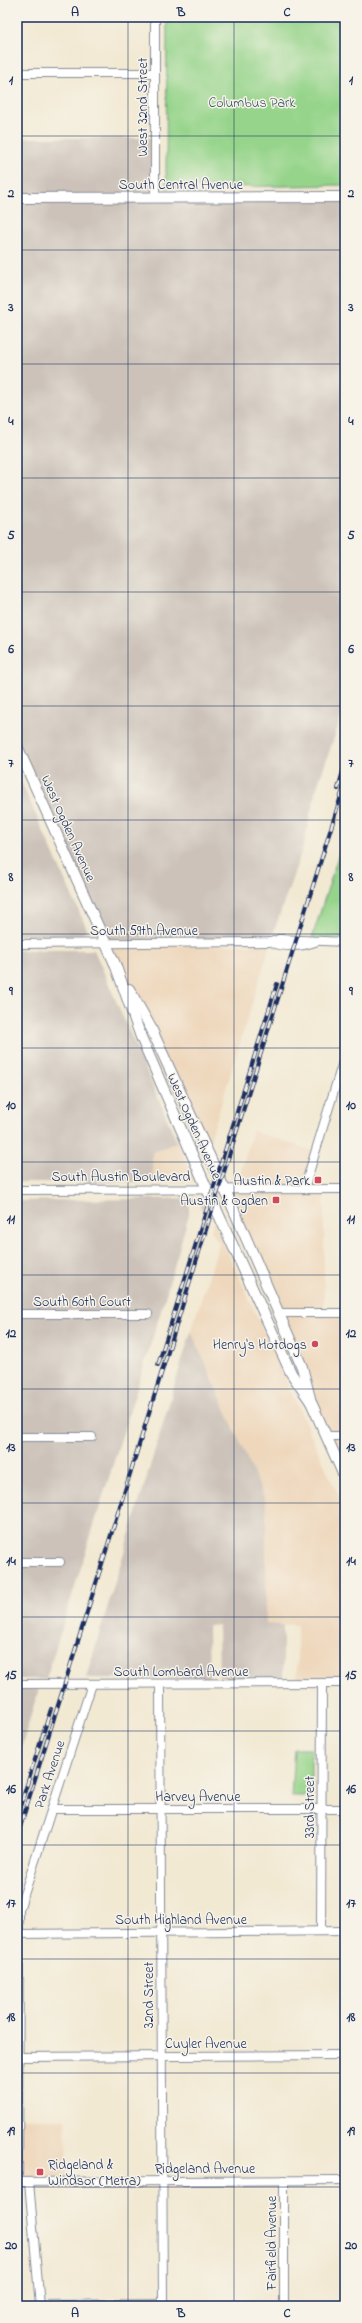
<svg xmlns="http://www.w3.org/2000/svg" width="362" height="2323" font-family="'Indie Flower',sans-serif">
<style>
.built{fill:#eed7bb}
.industrial{fill:#ccc2b9}
.green{fill:#95d48a;stroke:#588274}
.lines{fill:none;stroke-linecap:round;stroke-linejoin:round}
.minor-casing{stroke:#868c98;stroke-width:10}
.major-casing{stroke:#868c98;stroke-width:12}
.minor{stroke:#fff;stroke-width:8}
.major{stroke:#fff;stroke-width:10}
.rail-casing{stroke:#1b2f5e;stroke-width:4}
.rail{stroke:#f7f3e8;stroke-width:2.5;stroke-dasharray:8;stroke-linecap:butt}
.grid{fill:none;stroke:#1b2f5e;stroke-width:1;stroke-opacity:0.55}
.poi-dot{fill:#d1495b;stroke:#f7f3e8;stroke-width:1.5}
.labels{text-anchor:middle;stroke-width:3;stroke-linejoin:round;paint-order:stroke}
.park-label{font-size:14px;fill:#3a5869;stroke:#f7f3e8}
.street-label{font-size:14px;fill:#1b2f5e;stroke:#f7f3e8}
.poi-label{font-size:14px;fill:#1b2f5e;stroke:#f7f3e8;text-anchor:end}
.neatline{fill:none;stroke:#1b2f5e;stroke-width:1.5}
.grid-label{font-size:13px;text-anchor:middle;font-weight:bold;fill:#1b2f5e}
</style>
<rect width="100%" height="100%" fill="#f7f3e8"/>
<filter id="ink" filterUnits="userSpaceOnUse"><feTurbulence type="fractalNoise" baseFrequency=".025" numOctaves="2"/><feDisplacementMap in="SourceGraphic" scale="8" xChannelSelector="R" yChannelSelector="G"/><feConvolveMatrix kernelMatrix="1 2 1 2 8 2 1 2 1" color-interpolation-filters="sRGB"/></filter>
<filter id="wash" filterUnits="userSpaceOnUse"><feTurbulence type="fractalNoise" baseFrequency=".012" numOctaves="4" result="noise"/><feDisplacementMap in="SourceGraphic" scale="16" xChannelSelector="R" yChannelSelector="G"/><feGaussianBlur stdDeviation="0.9" result="paint"/><feColorMatrix in="noise" values="0 0 0 0 0 0 0 0 0 0 0 0 0 0 0 0 0 1.4 0 .05"/><feComposite in="paint" operator="in"/></filter>
<g filter="url(#wash)">
<rect width="100%" height="100%" fill="#f2e9d3"/>
<g class="built">
<polygon points="270,945 208,1147 107,946"/>
<polygon points="253,1131 313,1151 302,1187 236,1187"/>
<polygon points="177,1142 196,1182 153,1182 152,1153"/>
<polygon points="227,1191 324,1191 324,1311 345,1311 345,1473"/>
<polygon points="214,1222 345,1510 345,1677 297,1678 297,1625 266,1624 266,1501 191,1331 219,1244 211,1231"/>
<polygon points="20,2119 66,2119 67,2180 20,2180"/>
</g>
<g class="industrial">
<polygon points="17,138 154,138 154,200 345,200 345,706 315,793 303,847 271,940 107,941 17,741"/>
<polygon points="17,773 87,929 84,933 76,935 17,935"/>
<polygon points="17,950 94,950 177,1142 152,1153 153,1182 17,1182"/>
<polygon points="198,1198 205,1201 202,1210 199,1202 189,1203 189,1214 164,1301 46,1679 17,1679 17,1201"/>
<polygon points="191,1331 266,1501 266,1624 283,1625 283,1677 219,1678 218,1625 208,1626 209,1678 86,1678"/>
<polygon points="17,1688 39,1688 17,1762"/>
</g>
<g class="green">
<polygon points="167,17 345,17 345,185 166,188"/>
<polygon points="345,835 345,938 312,938"/>
<polygon points="294,1749 311,1749 311,1796 291,1796"/>
</g>
</g>
<g filter="url(#ink)">
<g class="lines">
<g class="minor-casing">
<g id="minor">
<polyline points="155,17 155,198"/>
<polyline points="17,73 155,73"/>
<path d="M271 942C284 948 301 947 315 942"/>
<polyline points="17,944 271,942 279,939 345,942"/>
<polyline points="304,1189 345,1055"/>
<polyline points="17,1190 345,1189"/>
<polyline points="278,1313 345,1313"/>
<polyline points="17,1314 148,1314"/>
<polyline points="326,1436 345,1436"/>
<polyline points="17,1437 92,1437"/>
<polyline points="17,1562 60,1562"/>
<polyline points="17,1684 345,1683"/>
<polyline points="160,1684 163,2306"/>
<polyline points="52,1809 345,1809"/>
<polyline points="321,1931 322,1683"/>
<polyline points="18,1934 345,1931"/>
<polyline points="18,2057 345,2055"/>
<polyline points="284,2180 284,2306"/>
<polyline points="17,2182 345,2180"/>
<polyline points="18,2182 19,1910 92,1684"/>
<polyline points="29,2182 40,2306"/>
<polyline points="40,2305 163,2304"/>
</g>
</g>
<g class="major-casing">
<g id="major">
<polyline points="17,198 345,197"/>
<polyline points="17,746 115,964 141,1037 207,1189 291,1373 311,1402"/>
<polyline points="129,989 151,1028 230,1201 302,1367 311,1402 345,1478"/>
</g>
</g>
<use href="#minor" class="minor"/>
<use href="#major" class="major"/>
<g class="rail-casing">
<g id="rail">
<polyline points="338,789 345,764"/>
<polyline points="158,1365 277,984"/>
<polyline points="17,1816 51,1709"/>
<polyline points="17,1837 345,783"/>
</g>
</g>
<use href="#rail" class="rail"/>
</g>
</g>
<path class="grid" d="M128 17V2306M234 17V2306M17 136H345M17 250H345M17 364H345M17 478H345M17 592H345M17 706H345M17 820H345M17 934H345M17 1048H345M17 1162H345M17 1275H345M17 1389H345M17 1503H345M17 1617H345M17 1731H345M17 1845H345M17 1959H345M17 2073H345M17 2187H345"/>
<g class="poi-dot">
<rect x="314" y="1176" width="8" height="8" rx="2"/>
<rect x="272" y="1196" width="8" height="8" rx="2"/>
<circle cx="315" cy="1344" r="4"/>
<rect x="36" y="2168" width="8" height="8" rx="2"/>
</g>
<g class="labels">
<g class="park-label">
<text x="252" y="107">Columbus Park</text>
</g>
<g class="street-label">
<text transform="translate(142 107) rotate(-90)" y="5">West 32nd Street</text>
<text x="181" y="189">South Central Avenue</text>
<text transform="translate(69 828) rotate(66)" y="5">West Ogden Avenue</text>
<text x="144" y="935">South 59th Avenue</text>
<text transform="translate(195 1126) rotate(66)" y="5">West Ogden Avenue</text>
<text x="121" y="1181">South Austin Boulevard</text>
<text x="82" y="1306">South 60th Court</text>
<text x="181" y="1676">South Lombard Avenue</text>
<text transform="translate(49 1774) rotate(-72)" y="5">Park Avenue</text>
<text x="198" y="1801">Harvey Avenue</text>
<text transform="translate(309 1807) rotate(-90)" y="5">33rd Street</text>
<text x="181" y="1924">South Highland Avenue</text>
<text transform="translate(148 1995) rotate(-90)" y="5">32nd Street</text>
<text x="206" y="2048">Cuyler Avenue</text>
<text x="205" y="2173">Ridgeland Avenue</text>
<text transform="translate(271 2243) rotate(-90)" y="5">Fairfield Avenue</text>
</g>
<g class="poi-label">
<text x="310" y="1185">Austin &amp; Park</text>
<text x="268" y="1205">Austin &amp; Ogden</text>
<text x="307" y="1349">Henry's Hotdogs</text>
<text x="48" y="2169" text-anchor="start">Ridgeland &amp;<tspan x="48" dy="16">Windsor (Metra)</tspan></text>
</g>
</g>
<rect width="362" height="2323" fill="none" stroke="#f7f3e8" stroke-width="44"/>
<rect x="22" y="22" width="318" height="2279" class="neatline"/>
<g class="grid-label">
<text x="75" y="16">A</text>
<text x="181" y="16">B</text>
<text x="287" y="16">C</text>
<text x="11" y="84">1</text>
<text x="351" y="84">1</text>
<text x="11" y="197">2</text>
<text x="351" y="197">2</text>
<text x="11" y="311">3</text>
<text x="351" y="311">3</text>
<text x="11" y="425">4</text>
<text x="351" y="425">4</text>
<text x="11" y="539">5</text>
<text x="351" y="539">5</text>
<text x="11" y="653">6</text>
<text x="351" y="653">6</text>
<text x="11" y="767">7</text>
<text x="351" y="767">7</text>
<text x="11" y="881">8</text>
<text x="351" y="881">8</text>
<text x="11" y="995">9</text>
<text x="351" y="995">9</text>
<text x="11" y="1109">10</text>
<text x="351" y="1109">10</text>
<text x="11" y="1223">11</text>
<text x="351" y="1223">11</text>
<text x="11" y="1337">12</text>
<text x="351" y="1337">12</text>
<text x="11" y="1451">13</text>
<text x="351" y="1451">13</text>
<text x="11" y="1565">14</text>
<text x="351" y="1565">14</text>
<text x="11" y="1679">15</text>
<text x="351" y="1679">15</text>
<text x="11" y="1793">16</text>
<text x="351" y="1793">16</text>
<text x="11" y="1907">17</text>
<text x="351" y="1907">17</text>
<text x="11" y="2021">18</text>
<text x="351" y="2021">18</text>
<text x="11" y="2135">19</text>
<text x="351" y="2135">19</text>
<text x="11" y="2249">20</text>
<text x="351" y="2249">20</text>
<text x="75" y="2317">A</text>
<text x="181" y="2317">B</text>
<text x="287" y="2317">C</text>
</g>
</svg>
